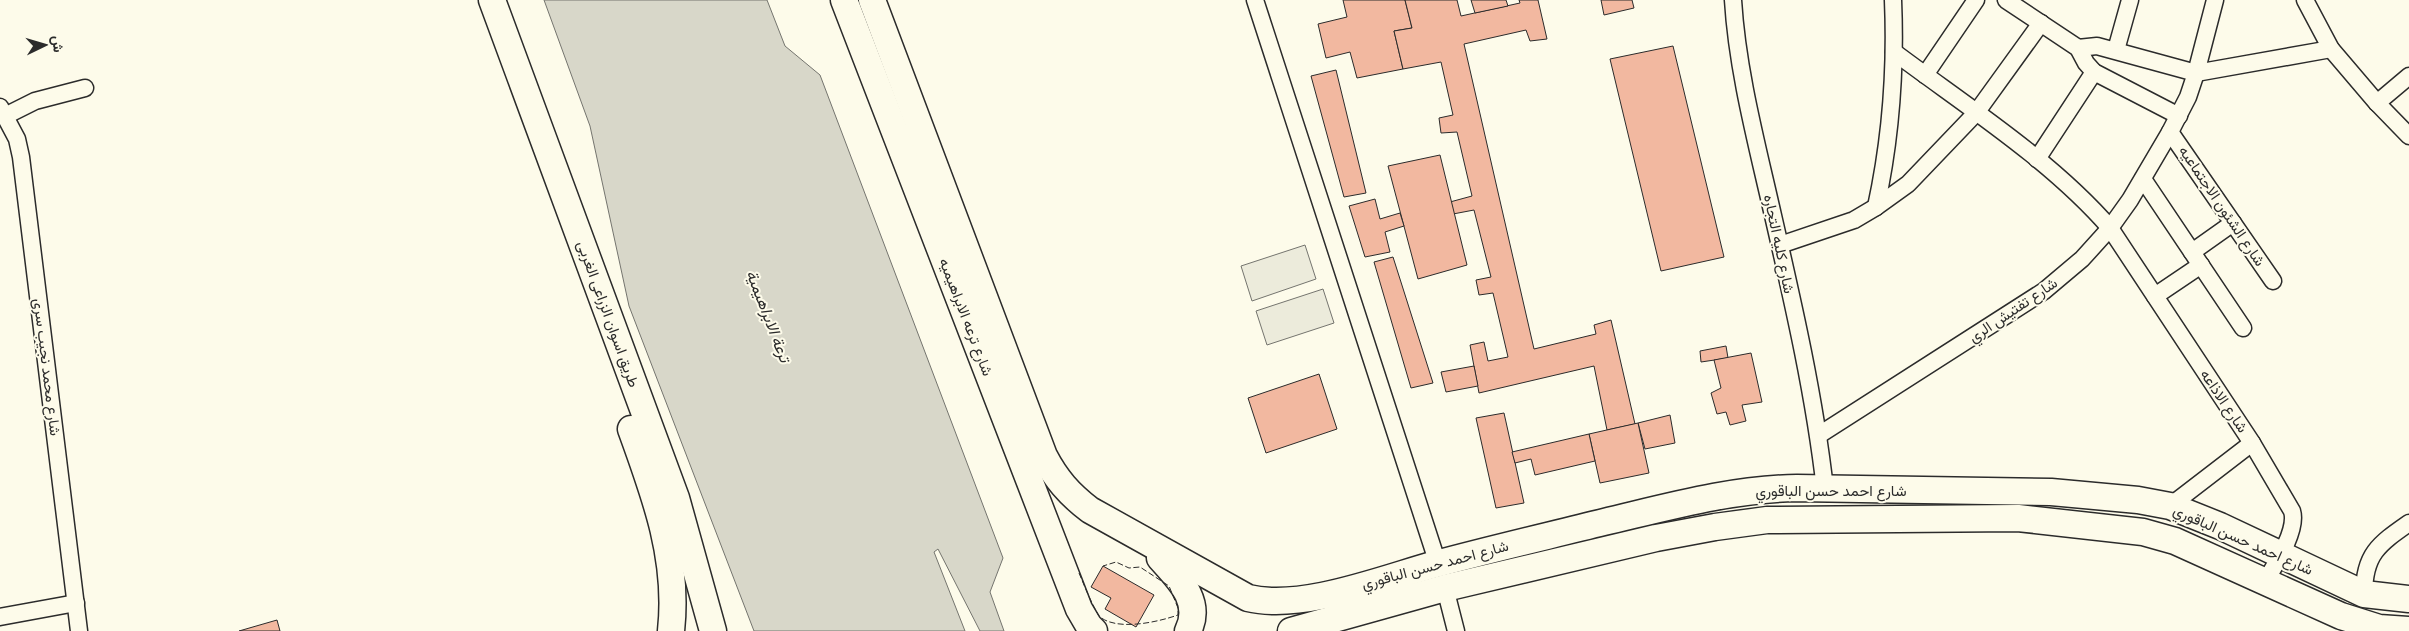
<svg xmlns="http://www.w3.org/2000/svg" width="2409" height="631" font-family="'Golos Text',Vazirmatn,sans-serif">
<style>
.green{fill:#ecebdb;stroke:#74746e}
.water{fill:#d8d7c9;stroke:#74746e}
.building{fill:#f2b8a0;stroke:#2b2b2b}
.lines{fill:none;stroke-linecap:round;stroke-linejoin:round}
.minor-casing{stroke:#2b2b2b;stroke-width:19}
.primary-casing{stroke:#2b2b2b;stroke-width:29}
.minor{stroke:#fdfbea;stroke-width:16}
.primary{stroke:#fdfbea;stroke-width:26}
.fence{stroke:#2b2b2b;stroke-width:1;stroke-dasharray:6 2.5;stroke-linecap:butt}
.labels{text-anchor:middle;stroke-width:4;stroke-linejoin:round;paint-order:stroke}
.street-label{font-size:15px;fill:#2b2b2b;stroke:#fdfbea}
.water-label{font-size:16px;font-style:italic;fill:#2b2b2b;stroke:#fdfbea}
</style>
<rect width="100%" height="100%" fill="#fdfbea"/>
<g class="green">
<polygon points="1305,245 1316,279 1252,301 1241,266"/>
<polygon points="1323,289 1334,323 1267,345 1256,311"/>
</g>
<polygon class="water" points="544,0 767,0 785,46 820,75 1003,558 990,592 1004,631 980,631 938,549 934,552 965,631 754,631 629,306 590,126"/>
<g class="building">
<polygon points="1343,0 1405,0 1412,28 1394,31 1403,69 1357,78 1350,52 1326,58 1318,24 1347,17"/>
<polygon points="1405,0 1457,0 1461,16 1520,3 1519,0 1538,0 1547,39 1530,41 1526,30 1464,44 1534,349 1596,334 1594,325 1611,320 1635,424 1607,430 1594,366 1479,393 1470,345 1484,342 1488,361 1508,357 1493,293 1479,295 1476,280 1491,277 1474,210 1453,214 1450,202 1472,196 1457,132 1441,133 1439,118 1453,115 1441,62 1403,69 1394,31 1412,28"/>
<polygon points="1471,0 1506,0 1508,6 1475,13"/>
<polygon points="1601,0 1632,0 1634,8 1604,15"/>
<polygon points="1673,46 1724,257 1661,271 1610,59"/>
<polygon points="1336,70 1366,193 1344,197 1311,76"/>
<polygon points="1440,155 1467,265 1418,279 1388,166"/>
<polygon points="1375,199 1380,219 1400,213 1404,226 1385,232 1390,252 1365,257 1349,206"/>
<polygon points="1393,257 1433,383 1411,388 1374,262"/>
<polygon points="1726,346 1728,358 1701,362 1700,351"/>
<polygon points="1751,353 1762,402 1742,405 1746,421 1730,425 1726,412 1717,414 1711,393 1721,388 1714,360"/>
<polygon points="1474,366 1478,386 1446,392 1441,372"/>
<polygon points="1319,374 1337,429 1266,453 1248,398"/>
<polygon points="1504,413 1524,503 1496,508 1476,418"/>
<polygon points="1670,415 1675,443 1645,449 1638,423"/>
<polygon points="1638,423 1649,473 1600,483 1589,434"/>
<polygon points="1589,434 1595,461 1535,475 1531,459 1515,463 1512,452"/>
<polygon points="1103,566 1154,595 1136,627 1105,609 1111,598 1091,587"/>
<polygon points="277,620 280,631 239,631"/>
</g>
<g class="lines">
<g class="minor-casing">
<g id="minor">
<polyline points="1255,0 1438,564"/>
<path d="M1733 0C1737 66 1754 133 1769 198 1791 294 1814 391 1825 489"/>
<polyline points="2006,0 2078,48 2086,63 2094,72 2179,116"/>
<polyline points="2305,0 2331,49 2377,103 2409,136"/>
<polyline points="2078,48 2097,46 2196,73 2331,49"/>
<polyline points="2116,50 2130,0"/>
<path d="M1894 52C1966 106 2051 160 2110 228L2252 443 2292 511C2298 530 2275 565 2265 582"/>
<polyline points="1925,75 1976,0"/>
<polyline points="2377,103 2409,76"/>
<polyline points="0,107 17,139 21,157 79,631"/>
<polyline points="5,116 35,101 85,88"/>
<polyline points="2170,132 2273,281"/>
<polyline points="2037,159 2094,72"/>
<polyline points="2143,179 2243,328"/>
<path d="M1876 207C1891 138 1896 71 1893 0"/>
<polyline points="1780,245 1854,220 1876,207 1908,184 1976,113 2041,23"/>
<polyline points="2192,252 2233,223"/>
<polyline points="2155,296 2201,265"/>
<polyline points="1819,435 2044,291 2082,259 2110,228 2130,200 2170,132 2188,97 2196,73 2215,0"/>
<polyline points="2170,506 2252,443"/>
<polyline points="1445,588 1456,631"/>
<path d="M2364 594C2364 554 2379 544 2409 523"/>
<polyline points="0,617 76,603"/>
</g>
</g>
<g class="primary-casing">
<g id="primary">
<polyline points="492,0 676,498 713,631"/>
<polyline points="844,0 1079,609 1089,626 1094,631"/>
<path d="M872 0 1044 456C1056 479 1069 494 1090 510L1248 598C1302 611 1382 579 1436 564 1491 549 1548 536 1604 522 1668 507 1731 489 1797 488L2051 492 2138 500 2170 506 2220 526 2364 594 2409 599"/>
<path d="M631 429C655 495 679 559 671 631"/>
<path d="M1160 558C1178 578 1203 601 1188 631"/>
<polyline points="1291,631 1445,588 1656,538 1715,527 1767,520 2018,518 2143,532 2175,541 2341,616 2379,628 2409,630"/>
</g>
</g>
<use href="#minor" class="minor"/>
<use href="#primary" class="primary"/>
<path class="fence" d="M1079 573C1085 587 1091 603 1099 616 1115 631 1155 623 1178 615V608L1169 586 1140 567 1129 568 1116 562 1103 566"/>
</g>
<g class="labels">
<g class="street-label">
<text transform="translate(2222 206) rotate(56)" y="5">شارع الشئون الاجتماعيه</text>
<text transform="translate(1779 244) rotate(78)" y="5">شارع كليه التجاره</text>
<text transform="translate(2013 310) rotate(-34)" y="5">شارع تفتيش الري</text>
<text transform="translate(608 314) rotate(70)" y="5">طريق اسوان الزراعى الغربى</text>
<text transform="translate(966 317) rotate(69)" y="5">شارع ترعه الابراهيميه</text>
<text transform="translate(47 367) rotate(83)" y="5">شارع محمد نجيب سرى</text>
<text transform="translate(2224 401) rotate(56)" y="5">شارع الاذاعه</text>
<text x="1831" y="496">شارع احمد حسن الباقوري</text>
<text transform="translate(2243 540) rotate(24)" y="5">شارع احمد حسن الباقوري</text>
<text transform="translate(1435 565) rotate(-15)" y="5">شارع احمد حسن الباقوري</text>
</g>
<g class="water-label">
<text transform="translate(769 316) rotate(69)" y="6">ترعة الابراهيمية</text>
</g>
</g>
<g transform="translate(45 45) rotate(85)" stroke="#fdfbea" stroke-width="4" paint-order="stroke">
<path d="M0-4L9 19L0 12L-9 19Z" fill="#2b2b2b"/>
<text y="-8" font-size="14" font-weight="bold" text-anchor="middle" fill="#2b2b2b">ش</text>
</g>
</svg>
